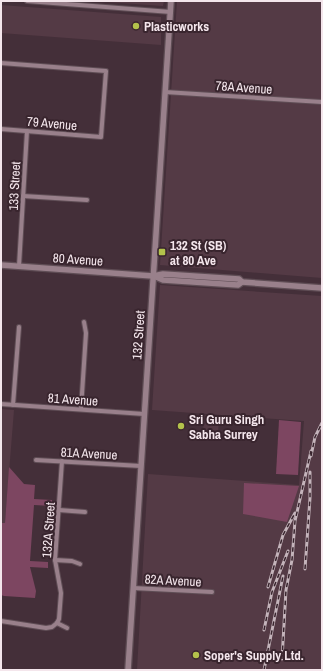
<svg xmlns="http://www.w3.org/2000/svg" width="323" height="671" font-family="'Archivo Narrow',sans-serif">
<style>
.built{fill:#543a45}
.green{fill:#7d4661}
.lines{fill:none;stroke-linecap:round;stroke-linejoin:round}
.street-casing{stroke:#5f4d55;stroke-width:6}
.secondary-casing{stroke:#5f4d55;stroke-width:8}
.street{stroke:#99808b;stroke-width:4}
.secondary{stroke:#99808b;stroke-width:5.5}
.rail-casing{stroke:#c4b4bb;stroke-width:3}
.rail{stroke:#39252e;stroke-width:1.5;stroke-dasharray:4.5;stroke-linecap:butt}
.poi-dot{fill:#b3c24b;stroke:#39252e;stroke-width:1.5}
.labels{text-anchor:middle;stroke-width:4;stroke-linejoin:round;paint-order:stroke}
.poi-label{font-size:13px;font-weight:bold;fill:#f4e6ec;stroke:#39252e;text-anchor:start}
.street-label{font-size:13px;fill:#f4e6ec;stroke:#39252e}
</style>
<rect width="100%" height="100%" fill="#442f39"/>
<g class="built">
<polygon points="93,1 164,1 163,6"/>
<polygon points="177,1 322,1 322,278 160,265"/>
<polygon points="1,5 161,17 161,45 1,33"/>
<polygon points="160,285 322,296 322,670 137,670 148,474 299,485 304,421 152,410"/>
<polygon points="1,409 14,410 5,523 1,523"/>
<polygon points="204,415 219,417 218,435 203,434"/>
</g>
<g class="green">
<polygon points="279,420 301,422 298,475 276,474"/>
<polygon points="9,467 24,484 35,485 34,499 52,500 52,506 34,505 30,561 48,562 48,568 30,567 36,591 35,598 4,596 1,595 1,523 5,523"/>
<polygon points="244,483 299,486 287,522 243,514"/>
</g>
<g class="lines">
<g class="street-casing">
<g id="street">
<polyline points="27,1 171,12"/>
<polyline points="1,63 106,71 101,137 1,129"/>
<polyline points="165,92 322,102"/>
<polyline points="23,196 87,200"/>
<polyline points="19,266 27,131"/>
<polyline points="1,404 144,414"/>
<polyline points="13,405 19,327"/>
<polyline points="81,409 86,333 84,322"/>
<polyline points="36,460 141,466"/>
<polyline points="59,510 85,512"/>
<polyline points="55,560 72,561 80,564"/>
<polyline points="133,588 212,592"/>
<polyline points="1,621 46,628 52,627 57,623"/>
<polyline points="57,623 59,619 61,593 55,560 62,461"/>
<polyline points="57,623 67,628"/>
</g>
</g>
<g class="secondary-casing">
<g id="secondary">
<polyline points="1,265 153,276 163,274 239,279 242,282 322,288"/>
<polyline points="154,276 163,280 238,285 242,282"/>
<polyline points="128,670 171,1"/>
</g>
</g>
<use href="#street" class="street"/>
<use href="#secondary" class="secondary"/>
<g class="rail-casing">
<g id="rail">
<polyline points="311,456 315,437 322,423"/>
<polyline points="305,569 310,498 310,472"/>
<polyline points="268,587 283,535 295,513"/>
<polyline points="264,630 272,592 288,551"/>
<polyline points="282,659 286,590 292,560 295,521 311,451"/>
<polyline points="264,670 283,576"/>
</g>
</g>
<use href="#rail" class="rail"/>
</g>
<g class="poi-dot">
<circle cx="136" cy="26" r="4"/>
<rect x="158" y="248" width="8" height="8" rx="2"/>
<circle cx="181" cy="426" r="4"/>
<circle cx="196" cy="655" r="4"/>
</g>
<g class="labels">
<g class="poi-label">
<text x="144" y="31">Plasticworks</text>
<text x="170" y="250">132 St (SB)<tspan x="170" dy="15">at 80 Ave</tspan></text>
<text x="189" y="424">Sri Guru Singh<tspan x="189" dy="15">Sabha Surrey</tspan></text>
<text x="204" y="660">Soper's Supply Ltd.</text>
</g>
<g class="street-label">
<text transform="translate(244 87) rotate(4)" y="5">78A Avenue</text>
<text transform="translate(52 123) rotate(5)" y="5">79 Avenue</text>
<text transform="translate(14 186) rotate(-87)" y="5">133 Street</text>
<text transform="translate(78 259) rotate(4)" y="5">80 Avenue</text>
<text transform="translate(138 335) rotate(-86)" y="5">132 Street</text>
<text transform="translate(73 399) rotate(4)" y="5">81 Avenue</text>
<text transform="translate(89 453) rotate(3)" y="5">81A Avenue</text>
<text transform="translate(48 530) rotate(-86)" y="5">132A Street</text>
<text transform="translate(173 580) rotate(3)" y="5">82A Avenue</text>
</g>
</g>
<rect width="323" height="671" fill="none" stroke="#f4e6ec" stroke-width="4"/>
</svg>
